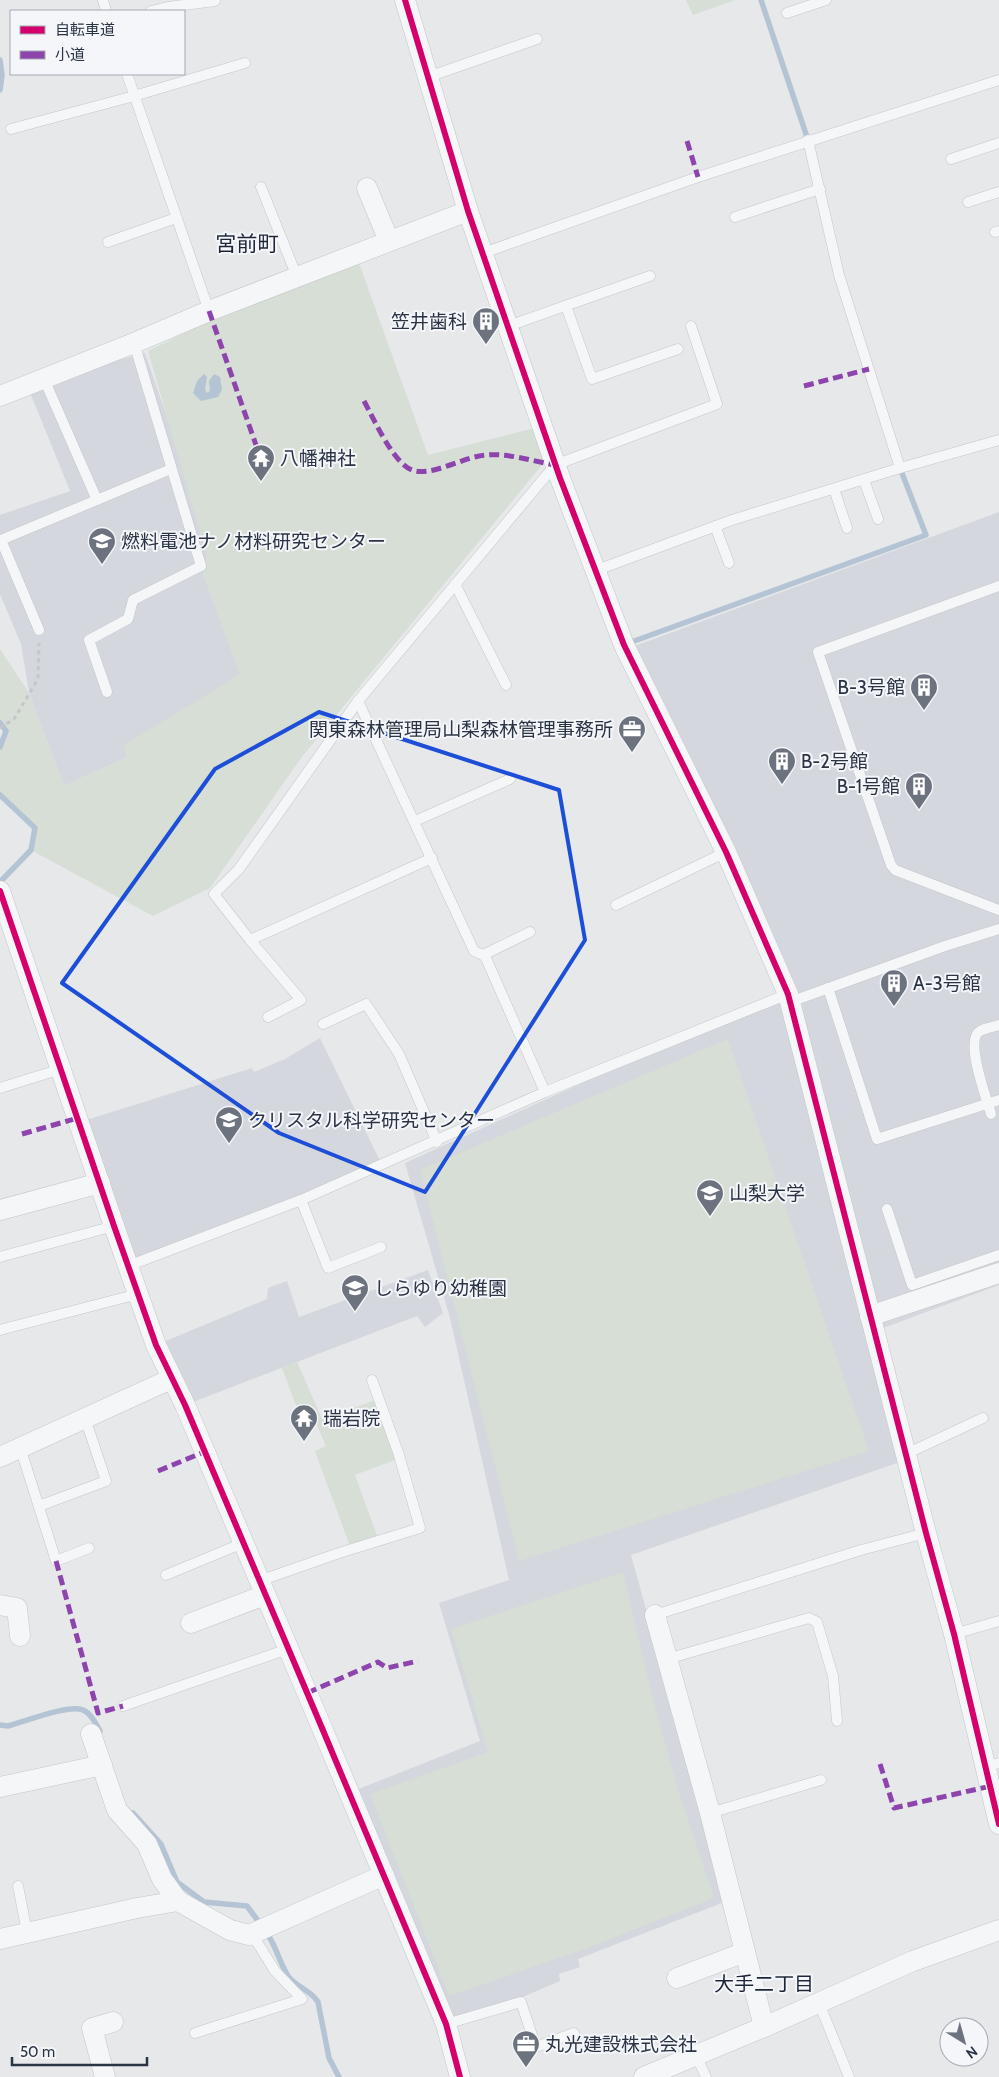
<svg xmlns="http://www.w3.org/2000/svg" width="999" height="2077" font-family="Cabin,'Noto Sans JP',sans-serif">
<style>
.built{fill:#d4d7dd}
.green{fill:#d6ded6}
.water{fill:#b4c4d5}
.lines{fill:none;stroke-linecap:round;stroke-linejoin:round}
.stream{stroke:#b4c4d5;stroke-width:5.5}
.service-casing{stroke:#c4c6c8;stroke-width:11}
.minor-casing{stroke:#c4c6c8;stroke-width:21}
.path{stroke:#c5c6ca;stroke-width:3;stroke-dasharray:4 4;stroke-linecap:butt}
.service{stroke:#f5f6f7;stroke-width:10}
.minor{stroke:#f5f6f7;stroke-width:20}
.quiet{stroke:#8e44ad;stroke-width:5;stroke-dasharray:10 5;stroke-linecap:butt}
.cycleway-casing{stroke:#f4f6f9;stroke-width:9}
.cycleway{stroke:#d6006c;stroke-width:6}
.marked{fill:none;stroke:#1d4ed8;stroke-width:4;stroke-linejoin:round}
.labels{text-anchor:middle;stroke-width:4;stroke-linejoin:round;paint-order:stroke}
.poi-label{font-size:19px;fill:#2b3445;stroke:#f4f6f9;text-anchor:start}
.neighbourhood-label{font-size:20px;fill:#1d2536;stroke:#f4f6f9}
.quarter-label{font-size:21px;fill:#1d2536;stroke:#f4f6f9}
</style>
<rect width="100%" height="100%" fill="#e6e8ea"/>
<g class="built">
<polygon points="145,353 170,426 207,556 203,574 240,673 127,757 64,786 29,693 21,644 0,594 0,515 70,491 27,385"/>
<polygon points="999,512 999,1285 867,1334 900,1462 631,1555 727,1901 578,1959 580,1967 559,1974 560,1981 518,1999 448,2022 356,1790 480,1741 439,1603 509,1580 450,1318 405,1163 794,987 632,647"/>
<polygon points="320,1038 382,1165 128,1266 80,1122 252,1068 254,1072 285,1059"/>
<polygon points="428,1270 443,1313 425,1327 417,1316 185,1405 156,1345 267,1299 268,1288 287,1281 299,1317"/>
</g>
<g class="green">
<polygon points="686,0 735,0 693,15"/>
<polygon points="359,263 428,455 535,428 546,460 301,758 210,888 153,916 31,850 35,828 0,795 0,747 6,731 0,723 0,649 29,693 64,786 127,757 124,745 229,681 239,673 203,574 207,556 148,351 211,320"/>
<polygon points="728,1039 869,1451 519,1561 420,1170"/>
<polygon points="297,1362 322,1419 379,1399 400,1458 355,1475 379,1541 351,1549 315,1451 326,1446 314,1418 300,1416 282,1368"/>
<polygon points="623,1572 652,1695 678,1790 714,1898 585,1949 449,1996 370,1794 488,1752 451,1629"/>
</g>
<polygon class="water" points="204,374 207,377 205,390 207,393 210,391 209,381 214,374 220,377 222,390 218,397 201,401 193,393 197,381"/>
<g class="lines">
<g class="stream">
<polyline points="761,0 808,140"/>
<polyline points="0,60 2,75 0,90"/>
<polyline points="626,644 926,535 900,468"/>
<polyline points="0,723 6,731 0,747"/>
<polyline points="0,795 35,828 31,850 0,882"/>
<path d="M0 1725 8 1726C24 1722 68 1704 83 1710 91 1713 96 1724 100 1731"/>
<polyline points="133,1813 161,1844 177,1882 204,1902 247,1906 261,1925"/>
<path d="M266 1932C276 1945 279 1962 288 1976 296 1987 311 1990 318 2002L329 2058 339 2077"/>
</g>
<g class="service-casing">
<g id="service">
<polyline points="103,0 106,11"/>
<polyline points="151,11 168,7 215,1"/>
<polyline points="787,13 826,0"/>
<polyline points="127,74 209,311"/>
<polyline points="428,77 537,39"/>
<polyline points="11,129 134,96 245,63"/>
<polyline points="951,159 999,143"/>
<polyline points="261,187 297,277"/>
<polyline points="968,202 999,192"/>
<polyline points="735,217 820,189"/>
<polyline points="995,232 999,231"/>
<polyline points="108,242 176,218"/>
<polyline points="483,253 698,177 999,80"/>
<polyline points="566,306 592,379 678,349"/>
<polyline points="508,326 650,276"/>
<polyline points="44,379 97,500"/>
<polyline points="900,468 999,440"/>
<polyline points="864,480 878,519"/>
<polyline points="834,489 847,528"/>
<polyline points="715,526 729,563"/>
<polyline points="597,570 732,520 900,468 839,275 808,140"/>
<polyline points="455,584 506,685"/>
<polyline points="999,586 818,652 891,865 895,870 999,910"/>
<polyline points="39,630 1,540 171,469"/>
<polyline points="107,692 89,640 128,619 133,600 201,566 134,343"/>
<polyline points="358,701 239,869 214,894 250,940 432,858"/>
<polyline points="415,821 510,779"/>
<polyline points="616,905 726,852"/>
<polyline points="250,940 301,1000 268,1017"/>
<polyline points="483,955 530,932"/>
<polyline points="828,988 877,1139 999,1100"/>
<polyline points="790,1002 945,946 999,929"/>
<polyline points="323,1024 366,1004 399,1054 437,1142"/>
<polyline points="0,1088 61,1069"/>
<polyline points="545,1092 485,956 474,951 358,701 555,465 717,404 691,326"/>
<path d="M991 1114C987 1099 964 1040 980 1031 985 1028 993 1027 999 1025"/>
<polyline points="301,1200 328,1268 381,1247"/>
<polyline points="887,1209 912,1285 999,1255"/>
<polyline points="0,1257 114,1226"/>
<polyline points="128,1266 301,1200 545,1092 788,994"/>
<polyline points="0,1330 138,1294"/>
<polyline points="20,1447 56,1561 89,1548"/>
<polyline points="906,1454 983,1418"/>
<polyline points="39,1506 106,1481 85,1418"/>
<polyline points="166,1575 243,1543"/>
<polyline points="259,1581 339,1553 420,1528 398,1452 372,1380"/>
<polyline points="655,1615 861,1550 926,1533"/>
<polyline points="954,1634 999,1621"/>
<polyline points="667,1659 809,1618 817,1622 833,1676 837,1721"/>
<polyline points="123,1706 288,1649"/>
<polyline points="986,1766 999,1763"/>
<polyline points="710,1813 821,1780"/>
<polyline points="18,1886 27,1932"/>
<polyline points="819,2003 849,2077"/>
<polyline points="446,2024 521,2002 536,2047 574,2033"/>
<polyline points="195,2033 302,1999 275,1971 252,1934"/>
<polyline points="696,2055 706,2077"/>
</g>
</g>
<g class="minor-casing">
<g id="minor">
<polyline points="405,0 468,211 560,478 624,645 726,852 788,994 926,1533 954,1634 999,1824"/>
<polyline points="367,188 389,241"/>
<polyline points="0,396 134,343 209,311 468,211"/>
<polyline points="0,891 114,1226 156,1345 185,1405 322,1728 446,2024 460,2077"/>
<polyline points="0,1210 100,1183"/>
<polyline points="870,1316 999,1273"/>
<polyline points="0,1457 171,1379"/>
<polyline points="0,1605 17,1608 20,1636"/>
<polyline points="655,1615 710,1813 764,2027"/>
<polyline points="191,1623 265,1595"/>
<polyline points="91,1734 117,1810 147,1844 162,1879 178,1901"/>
<polyline points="0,1787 102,1765"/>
<polyline points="0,1939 137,1908 178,1901 230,1930 249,1935 384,1875"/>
<polyline points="677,1978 745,1952"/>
<polyline points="105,2077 92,2028 113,2022"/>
<polyline points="644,2077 764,2027 913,1961 999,1930"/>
</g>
</g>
<polyline class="path" points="0,728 14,719 38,679 39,643"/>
<use href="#service" class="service"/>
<use href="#minor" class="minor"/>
<g class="quiet">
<polyline points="687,141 698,177"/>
<polyline points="209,311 256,445"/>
<polyline points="804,386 869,369"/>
<path d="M364 401C374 419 393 463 412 470 429 477 461 459 479 456 503 451 531 461 555 465"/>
<polyline points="22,1134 78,1118"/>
<polyline points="158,1471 204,1452"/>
<polyline points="56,1561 98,1713 123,1706"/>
<polyline points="307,1693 378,1662 387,1668 418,1661"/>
<polyline points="880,1764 894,1808 991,1786"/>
</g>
<g class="cycleway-casing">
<g id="cycleway">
<polyline points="405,0 468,211 560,478 624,645 726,852 788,994 926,1533 954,1634 999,1824"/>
<polyline points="0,891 114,1226 156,1345 185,1405 322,1728 446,2024 460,2077"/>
</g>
</g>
<use href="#cycleway" class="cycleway"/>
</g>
<path class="marked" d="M319 712 559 790 585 940 425 1192 279 1133 62 983 215 769Z"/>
<defs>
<g id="building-pin" transform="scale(1.4375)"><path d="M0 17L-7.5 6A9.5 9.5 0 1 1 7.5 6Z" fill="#6c737f" stroke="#f4f6f9"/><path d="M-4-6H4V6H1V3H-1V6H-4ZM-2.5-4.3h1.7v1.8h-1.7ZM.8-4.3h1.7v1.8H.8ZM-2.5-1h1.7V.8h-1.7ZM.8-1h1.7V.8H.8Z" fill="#fff"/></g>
<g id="temple-pin" transform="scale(1.4375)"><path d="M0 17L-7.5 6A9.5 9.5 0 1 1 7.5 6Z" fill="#6c737f" stroke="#f4f6f9"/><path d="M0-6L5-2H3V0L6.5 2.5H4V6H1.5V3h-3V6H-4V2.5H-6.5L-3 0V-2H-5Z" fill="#fff"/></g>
<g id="university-pin" transform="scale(1.4375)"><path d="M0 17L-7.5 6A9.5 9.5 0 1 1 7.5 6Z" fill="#6c737f" stroke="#f4f6f9"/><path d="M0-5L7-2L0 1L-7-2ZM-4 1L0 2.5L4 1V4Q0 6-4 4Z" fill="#fff"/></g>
<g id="office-pin" transform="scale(1.4375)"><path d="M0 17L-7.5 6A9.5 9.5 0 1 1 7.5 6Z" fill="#6c737f" stroke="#f4f6f9"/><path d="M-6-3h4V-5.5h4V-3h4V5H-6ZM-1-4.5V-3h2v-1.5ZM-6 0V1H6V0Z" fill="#fff"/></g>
<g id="school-pin" transform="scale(1.4375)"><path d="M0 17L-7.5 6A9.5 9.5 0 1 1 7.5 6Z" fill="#6c737f" stroke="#f4f6f9"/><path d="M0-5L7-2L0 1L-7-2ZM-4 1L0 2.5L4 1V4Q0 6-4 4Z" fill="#fff"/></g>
</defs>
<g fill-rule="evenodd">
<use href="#building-pin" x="486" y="321"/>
<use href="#temple-pin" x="261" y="458"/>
<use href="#university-pin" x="102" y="541"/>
<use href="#building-pin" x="924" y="687"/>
<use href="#office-pin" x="632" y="729"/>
<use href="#building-pin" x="782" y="761"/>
<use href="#building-pin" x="919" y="786"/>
<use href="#building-pin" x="894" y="983"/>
<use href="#university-pin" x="229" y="1120"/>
<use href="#university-pin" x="710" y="1193"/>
<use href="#school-pin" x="355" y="1288"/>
<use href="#temple-pin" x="304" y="1418"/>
<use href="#office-pin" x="526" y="2044"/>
</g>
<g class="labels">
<g class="poi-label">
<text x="467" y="328" text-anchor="end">笠井歯科</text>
<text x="280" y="465">八幡神社</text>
<text x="121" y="548">燃料電池ナノ材料研究センター</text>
<text x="905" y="694" text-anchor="end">B-3号館</text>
<text x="613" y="736" text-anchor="end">関東森林管理局山梨森林管理事務所</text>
<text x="801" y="768">B-2号館</text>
<text x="900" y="793" text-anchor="end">B-1号館</text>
<text x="913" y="990">A-3号館</text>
<text x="248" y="1127">クリスタル科学研究センター</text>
<text x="729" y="1200">山梨大学</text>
<text x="374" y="1295">しらゆり幼稚園</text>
<text x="323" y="1425">瑞岩院</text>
<text x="545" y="2051">丸光建設株式会社</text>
</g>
<g class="neighbourhood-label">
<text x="764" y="1991">大手二丁目</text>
</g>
<g class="quarter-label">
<text x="247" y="251">宮前町</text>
</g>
</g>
<rect x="10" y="10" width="175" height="65" fill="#f4f6f9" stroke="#a4a8b1"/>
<rect x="20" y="26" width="25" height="8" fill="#d6006c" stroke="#a4a8b1"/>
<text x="55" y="35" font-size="15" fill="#2b3445">自転車道</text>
<rect x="20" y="51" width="25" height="8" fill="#8e44ad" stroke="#a4a8b1"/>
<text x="55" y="60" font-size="15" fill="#2b3445">小道</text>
<g transform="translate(964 2042) rotate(143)"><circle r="24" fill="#f4f6f9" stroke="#a4a8b1"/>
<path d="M0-4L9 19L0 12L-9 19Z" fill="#6c737f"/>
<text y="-8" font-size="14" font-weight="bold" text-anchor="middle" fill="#2b3445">N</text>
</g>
<path d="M12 2057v8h135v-8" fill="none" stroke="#2b3445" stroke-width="2.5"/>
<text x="20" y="2057" font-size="15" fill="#2b3445" stroke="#f4f6f9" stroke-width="4" paint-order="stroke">50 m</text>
</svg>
